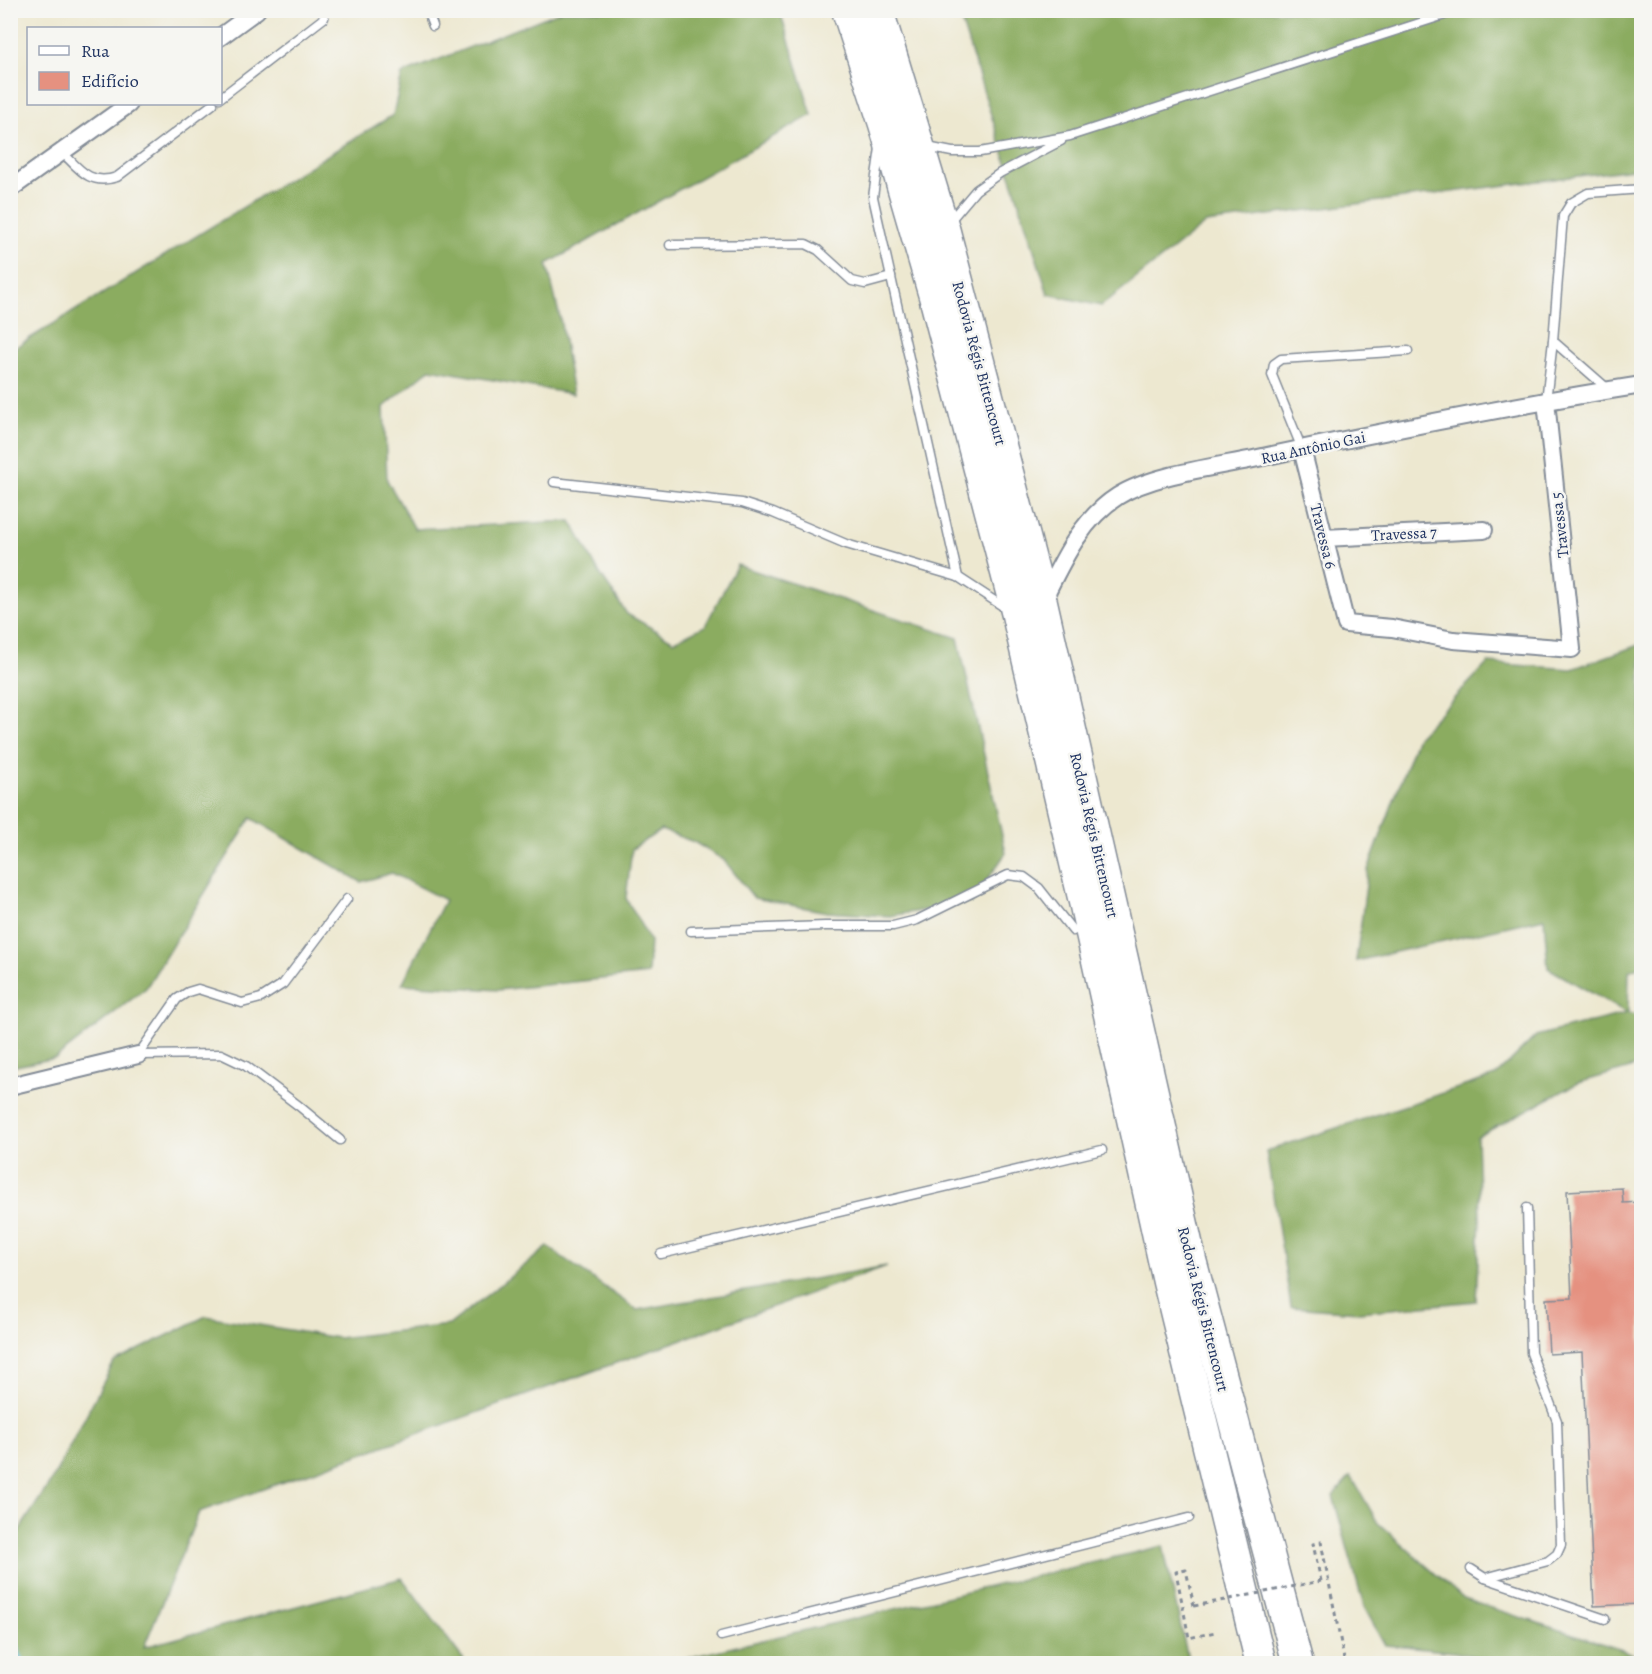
<svg xmlns="http://www.w3.org/2000/svg" width="1652" height="1674" font-family="Alegreya,serif">
<style>
.forest{fill:#8bac60;stroke:#536e5f;stroke-width:1.5}
.lines{fill:none;stroke-linecap:round;stroke-linejoin:round}
.stream{stroke:#5bb7d9;stroke-width:5}
.building{fill:#e59180}
.service-casing{stroke:#848c97;stroke-width:11}
.minor-casing{stroke:#848c97;stroke-width:20}
.motorway-casing{stroke:#848c97;stroke-width:33}
.path{stroke:#848c97;stroke-width:3;stroke-dasharray:4.5 4.5;stroke-linecap:butt}
.service{stroke:#fff;stroke-width:8}
.minor{stroke:#fff;stroke-width:16}
.motorway{stroke:#fff;stroke-width:30}
.path-bridge{stroke:#848c97;stroke-width:3;stroke-dasharray:4.5 4.5;stroke-linecap:butt}
.labels{text-anchor:middle;stroke-width:5;stroke-linejoin:round;paint-order:stroke}
.street-label{font-size:16px;fill:#1b2f5e;stroke:#f6f6f2}
</style>
<rect width="100%" height="100%" fill="#f6f6f2"/>
<filter id="ink" filterUnits="userSpaceOnUse"><feTurbulence type="fractalNoise" baseFrequency=".0167" numOctaves="2"/><feDisplacementMap in="SourceGraphic" scale="12" xChannelSelector="R" yChannelSelector="G"/><feConvolveMatrix kernelMatrix="1 2 1 2 8 2 1 2 1" color-interpolation-filters="sRGB"/></filter>
<filter id="wash" filterUnits="userSpaceOnUse"><feTurbulence type="fractalNoise" baseFrequency=".008" numOctaves="4" result="noise"/><feDisplacementMap in="SourceGraphic" scale="24" xChannelSelector="R" yChannelSelector="G"/><feGaussianBlur stdDeviation="1.35" result="paint"/><feColorMatrix in="noise" values="0 0 0 0 0 0 0 0 0 0 0 0 0 0 0 0 0 1.4 0 .05"/><feComposite in="paint" operator="in"/></filter>
<g filter="url(#wash)">
<rect width="100%" height="100%" fill="#ede8d0"/>
<g class="forest">
<polygon points="561,11 780,11 812,115 547,264 560,318 573,394 430,369 384,407 387,480 415,529 571,521 599,572 627,614 674,641 705,626 737,565 958,638 1006,853 972,902 890,916 827,912 754,898 724,860 694,842 661,830 632,849 626,898 650,941 648,974 498,990 402,984 445,900 392,873 361,882 251,818 146,988 56,1058 11,1067 11,350 393,115 402,74"/>
<polygon points="958,11 1641,11 1641,168 1206,223 1101,306 1048,294"/>
<polygon points="1641,644 1642,965 1629,971 1628,1013 1641,1016 1641,1065 1578,1083 1477,1137 1480,1219 1476,1301 1359,1312 1291,1307 1266,1151 1495,1076 1536,1036 1627,1013 1548,968 1544,918 1356,961 1368,870 1417,737 1488,663 1572,669"/>
<polygon points="548,1247 637,1310 887,1266 199,1512 144,1647 402,1578 466,1663 11,1663 11,1543 53,1478 114,1362 206,1316 338,1338 449,1325"/>
<polygon points="1351,1476 1378,1523 1464,1599 1641,1656 1641,1663 1506,1663 1454,1652 1385,1645 1364,1607 1333,1496"/>
<polygon points="1163,1546 1189,1663 665,1663"/>
</g>
<g class="lines">
<polyline class="stream" points="10,1633 23,1664"/>
</g>
<g id="blocks">
<polygon class="building" points="1622,1188 1623,1203 1641,1202 1641,1604 1594,1606 1582,1352 1549,1354 1546,1299 1572,1298 1567,1191"/>
</g>
</g>
<g filter="url(#ink)">
<use href="#blocks" fill-opacity="0" stroke="#848c97" stroke-width="1.5"/>
<g class="lines">
<g class="service-casing">
<g id="service">
<polyline points="427,10 433,26"/>
<polyline points="220,98 324,18"/>
<polyline points="927,147 952,152 980,152 1070,136 1460,10"/>
<polyline points="880,148 873,197 958,577 1007,609"/>
<path d="M62 152C80 170 90 186 117 177L213 104"/>
<polyline points="949,222 976,190 1000,173 1061,141"/>
<polyline points="670,245 806,244 818,250 852,281 865,284 891,277"/>
<polyline points="1553,341 1609,390"/>
<polyline points="1546,401 1553,341 1563,216 1571,203 1588,193 1642,189"/>
<polyline points="1302,449 1272,375 1274,364 1281,359 1408,351"/>
<polyline points="554,482 742,503 773,513 846,544 958,577"/>
<polyline points="691,931 825,926 893,926 917,920 1008,875 1024,877 1039,888 1073,931"/>
<polyline points="138,1055 177,999 188,992 198,989 242,1003 261,998 283,984 347,899"/>
<polyline points="138,1055 221,1054 246,1066 299,1106 340,1140"/>
<polyline points="661,1254 1102,1150"/>
<polyline points="1471,1569 1485,1578 1605,1619"/>
<polyline points="1485,1578 1548,1561 1557,1554 1561,1545 1557,1421 1531,1353 1527,1208"/>
<polyline points="721,1636 1189,1518"/>
</g>
</g>
<g class="minor-casing">
<g id="minor">
<polyline points="220,37 257,10"/>
<polyline points="10,189 129,104"/>
<polyline points="1302,449 1346,624 1392,628 1453,640 1572,649 1546,401"/>
<polyline points="1324,538 1484,530"/>
<path d="M1042 602C1061 564 1080 520 1118 496 1153 474 1217 467 1258 458 1385 431 1513 405 1642 385"/>
<polyline points="10,1086 138,1055"/>
</g>
</g>
<g class="motorway-casing">
<g id="motorway">
<polyline points="847,10 884,124 934,296 1017,615 1085,906 1168,1282 1261,1664"/>
<polyline points="878,10 944,228 1042,602 1191,1260 1298,1664"/>
</g>
</g>
<g class="path">
<polyline points="1321,1581 1313,1544 1321,1542 1345,1664"/>
<polyline points="1194,1606 1186,1570 1176,1572 1189,1638 1215,1632"/>
</g>
<use href="#service" class="service"/>
<use href="#minor" class="minor"/>
<use href="#motorway" class="motorway"/>
<polyline class="path-bridge" points="1194,1606 1321,1581"/>
</g>
</g>
<g class="labels">
<g class="street-label">
<text transform="translate(980 363) rotate(75)" y="6">Rodovia Régis Bittencourt</text>
<text transform="translate(1313 447) rotate(-12)" y="6">Rua Antônio Gai</text>
<text transform="translate(1559 525) rotate(-96)" y="6">Travessa 5</text>
<text transform="translate(1404 533) rotate(-3)" y="6">Travessa 7</text>
<text transform="translate(1324 536) rotate(76)" y="6">Travessa 6</text>
<text transform="translate(1095 835) rotate(77)" y="6">Rodovia Régis Bittencourt</text>
<text transform="translate(1204 1309) rotate(76)" y="6">Rodovia Régis Bittencourt</text>
</g>
</g>
<rect width="1652" height="1674" fill="none" stroke="#f6f6f2" stroke-width="36"/>
<rect x="27" y="27" width="195" height="78" fill="#f6f6f2" stroke="#9ea6b7" stroke-width="1.5"/>
<rect x="39" y="46" width="30" height="9" fill="#ffffff" stroke="#9ea6b7" stroke-width="1.5"/>
<text x="81" y="57" font-size="18" fill="#1b2f5e">Rua</text>
<rect x="39" y="72" width="30" height="18" fill="#e59180" stroke="#9ea6b7" stroke-width="1.5"/>
<text x="81" y="87" font-size="18" fill="#1b2f5e">Edifício</text>
</svg>
